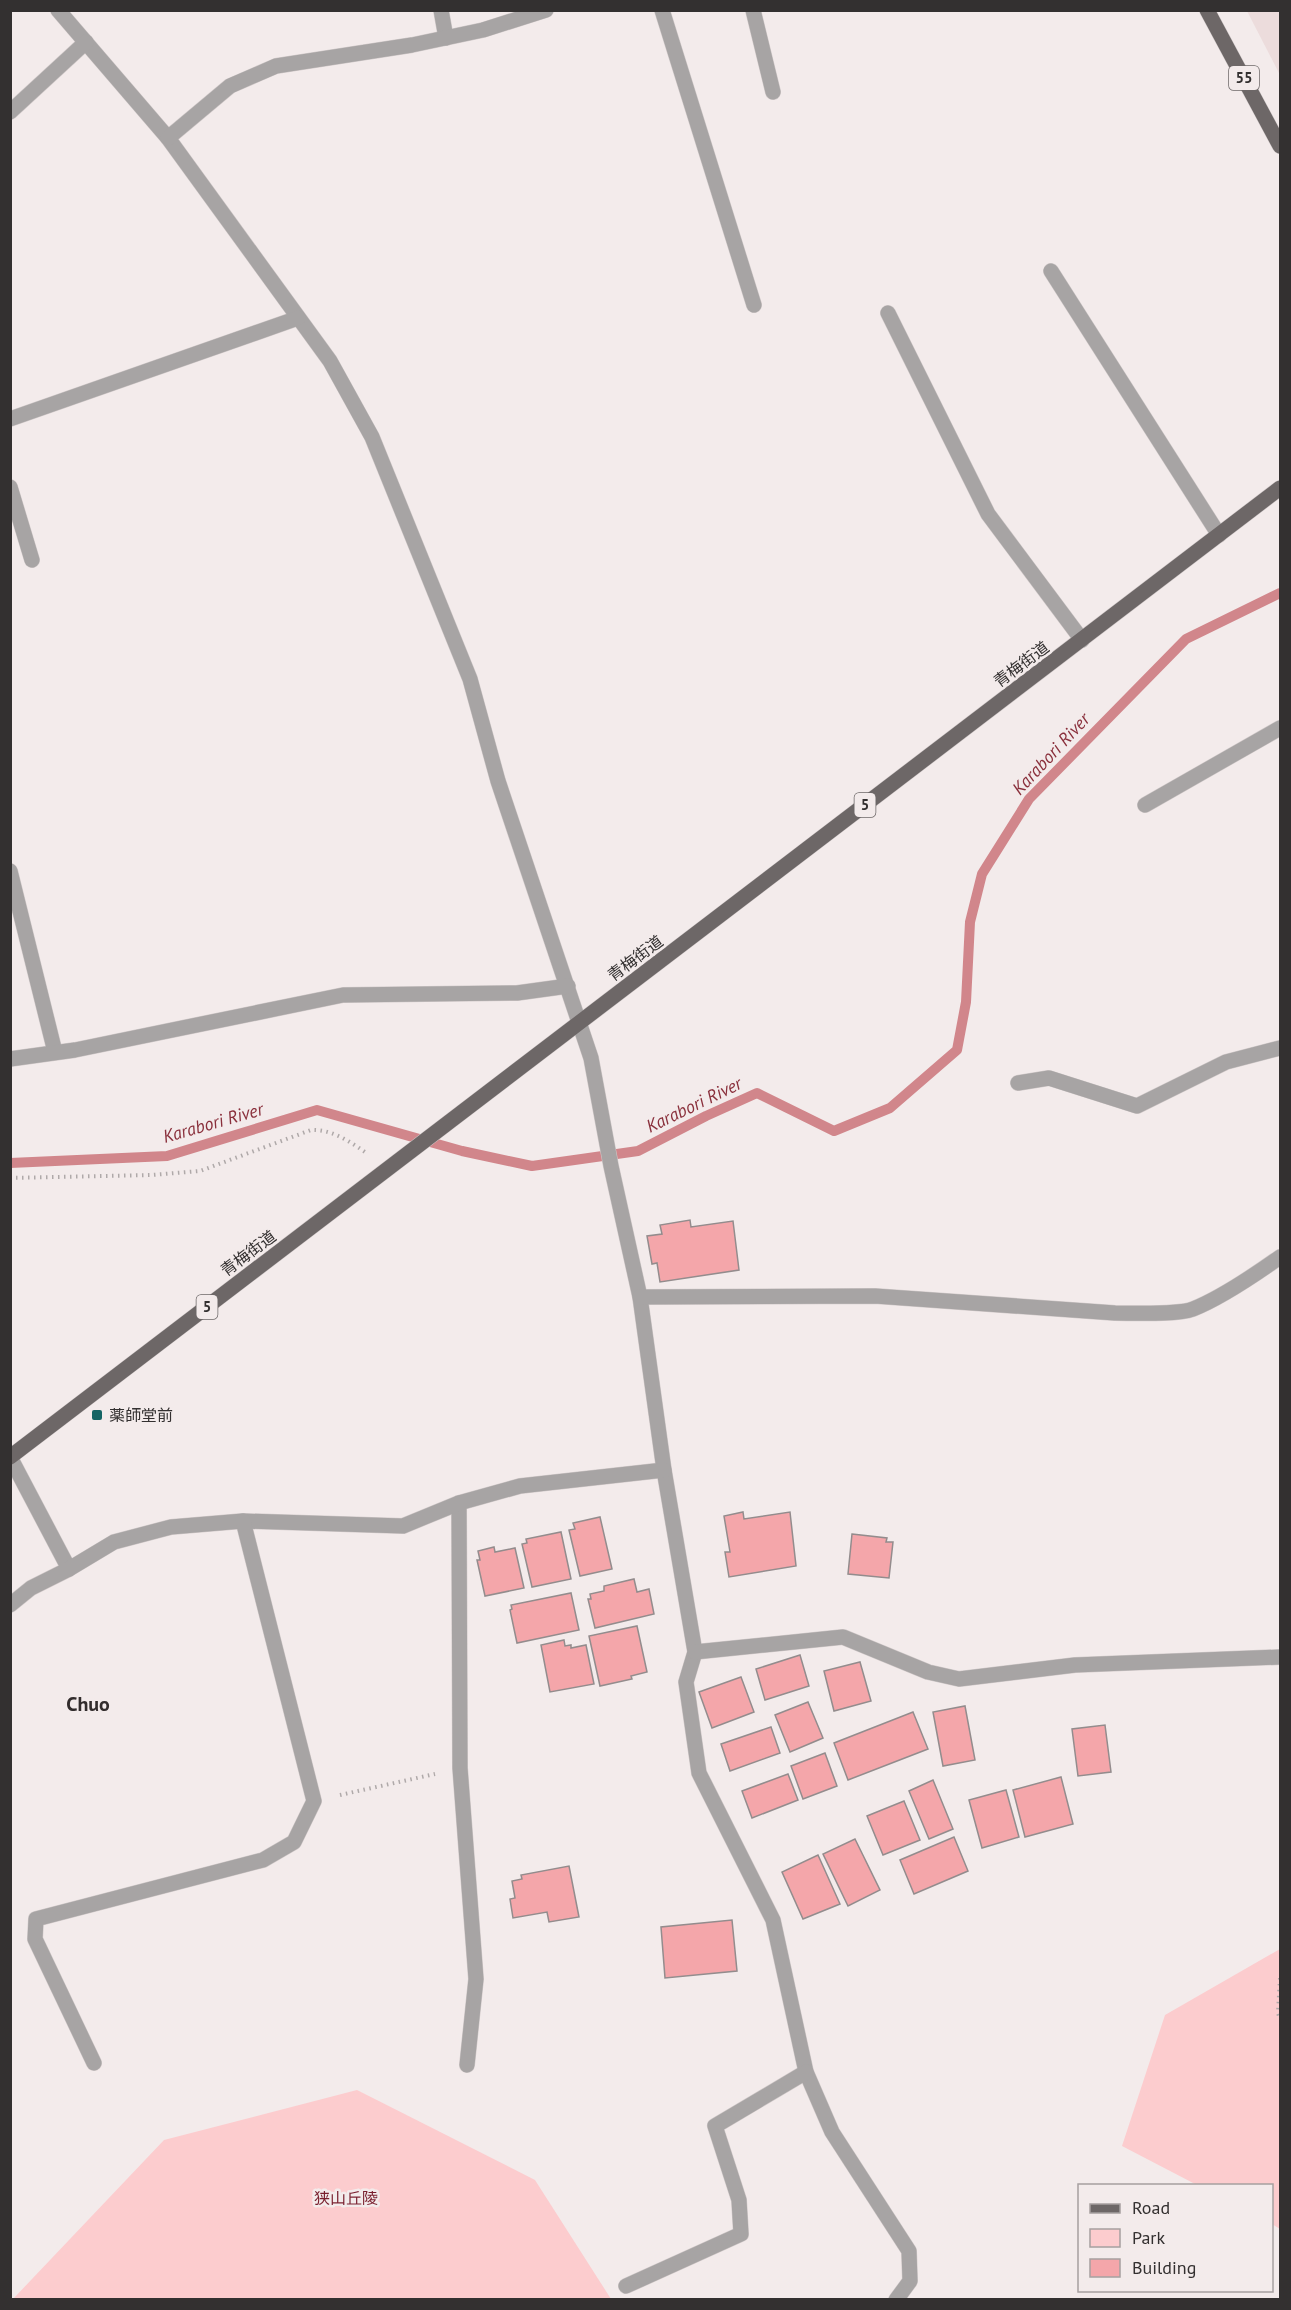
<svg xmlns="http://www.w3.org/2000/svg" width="1291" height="2310" font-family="'PT Sans','Noto Sans JP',sans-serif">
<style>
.built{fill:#ecdcdc}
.green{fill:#fcccce}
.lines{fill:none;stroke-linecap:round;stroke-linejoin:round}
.stream{stroke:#d1868b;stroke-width:10}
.building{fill:#f4a6aa;stroke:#938c8d;stroke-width:1.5}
.minor-casing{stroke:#d0c9c9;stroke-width:16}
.major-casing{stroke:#d0c9c9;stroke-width:16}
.path{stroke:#afa9a9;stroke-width:4;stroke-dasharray:1.5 4.5;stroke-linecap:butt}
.minor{stroke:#a7a4a4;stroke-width:15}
.major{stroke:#6d6767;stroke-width:15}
.poi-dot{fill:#146464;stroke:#f3ebeb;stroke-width:2}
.labels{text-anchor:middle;stroke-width:5;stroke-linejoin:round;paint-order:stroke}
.shield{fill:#f3ebeb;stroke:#6d6868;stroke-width:1.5}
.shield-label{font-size:15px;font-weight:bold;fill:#333030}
.street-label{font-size:16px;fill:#333030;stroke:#f3ebeb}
.poi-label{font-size:16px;fill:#333030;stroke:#f3ebeb;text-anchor:start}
.park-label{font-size:16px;fill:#791f2e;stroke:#f3ebeb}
.water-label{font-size:18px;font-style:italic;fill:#8a303c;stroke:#f3ebeb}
.quarter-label{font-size:20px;font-weight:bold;fill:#322c2c;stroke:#f3ebeb}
</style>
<rect width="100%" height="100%" fill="#f3ebeb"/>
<polygon class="built" points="1247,11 1280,11 1280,75"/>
<g class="green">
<polygon points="1280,1949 1280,2229 1272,2224 1272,2186 1197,2185 1122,2146 1165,2015"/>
<polygon points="357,2090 535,2180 611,2299 13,2299 164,2140"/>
</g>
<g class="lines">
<polyline class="stream" points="10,1163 167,1156 317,1110 462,1151 532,1166 638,1151 706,1116 757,1093 834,1131 890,1108 957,1050 966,1002 970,922 982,874 1029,799 1186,639 1280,593"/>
</g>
<g class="building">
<polygon points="690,1220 691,1227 733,1221 739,1270 660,1282 657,1263 652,1264 647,1236 662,1234 660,1225"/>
<polygon points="743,1512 744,1519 790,1512 796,1566 729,1577 725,1552 730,1552 724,1516"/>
<polygon points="600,1517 612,1569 580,1576 569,1530 575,1529 573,1523"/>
<polygon points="561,1532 571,1579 532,1587 522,1544 527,1543 526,1539"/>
<polygon points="852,1534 887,1538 886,1542 893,1542 889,1578 848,1574"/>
<polygon points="494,1547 495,1552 515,1548 524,1588 485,1596 477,1560 480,1560 478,1551"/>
<polygon points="634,1579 637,1592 649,1589 654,1614 595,1628 588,1599 591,1599 590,1594 604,1591 604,1586"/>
<polygon points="571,1593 579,1630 517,1643 510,1610 512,1609 511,1605"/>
<polygon points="637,1626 647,1672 631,1676 632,1679 600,1686 589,1636"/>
<polygon points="564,1640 565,1646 571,1645 571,1648 586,1645 594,1684 550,1692 541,1645"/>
<polygon points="800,1655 809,1686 765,1700 756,1669"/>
<polygon points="860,1662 871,1701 834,1711 824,1671"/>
<polygon points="741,1677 754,1712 712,1728 699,1692"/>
<polygon points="808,1702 823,1738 790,1752 775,1715"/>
<polygon points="965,1706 975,1760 943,1766 933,1712"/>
<polygon points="913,1712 928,1749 848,1780 834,1743"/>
<polygon points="1105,1725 1111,1772 1078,1776 1072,1729"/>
<polygon points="771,1727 780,1753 730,1771 721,1744"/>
<polygon points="825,1753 837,1786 803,1799 791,1766"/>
<polygon points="788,1774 798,1800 752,1818 742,1791"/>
<polygon points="1061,1777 1073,1824 1025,1837 1013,1790"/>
<polygon points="933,1780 953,1829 929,1839 909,1791"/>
<polygon points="1006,1790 1019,1837 982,1848 969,1800"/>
<polygon points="904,1801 920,1840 883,1855 867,1816"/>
<polygon points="954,1837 968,1871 914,1894 900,1860"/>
<polygon points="855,1839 880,1890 848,1906 823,1854"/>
<polygon points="818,1855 840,1904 803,1919 782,1872"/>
<polygon points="569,1866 579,1917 549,1922 547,1912 513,1918 510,1899 515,1898 512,1881 522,1879 521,1875"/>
<polygon points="732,1920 737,1971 665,1978 661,1927"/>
</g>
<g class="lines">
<g class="minor-casing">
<g id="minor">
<polyline points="58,10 168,138 330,361 372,437 470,679 498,781 591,1058 611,1166 640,1297 664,1470 695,1652 686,1682 699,1773 773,1920 806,2072 832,2132 909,2251 910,2281 896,2300"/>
<polyline points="441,10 446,38"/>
<polyline points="662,10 754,305"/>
<polyline points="753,10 773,92"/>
<polyline points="10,112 86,42"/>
<polyline points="168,138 230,86 276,66 412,45 483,30 546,10"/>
<polyline points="1051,271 1219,535"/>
<polyline points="888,313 988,514 1082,640"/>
<polyline points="10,419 298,318"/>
<polyline points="10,487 32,560"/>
<polyline points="1145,805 1280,728"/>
<polyline points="10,871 55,1052"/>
<polyline points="10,1059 75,1050 343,995 517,993 568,986"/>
<polyline points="1018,1083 1049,1078 1137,1106 1226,1062 1280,1048"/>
<path d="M640 1297 875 1296 1115 1313C1134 1313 1177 1315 1193 1309 1221 1298 1256 1274 1280 1257"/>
<polyline points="10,1457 69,1569"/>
<polyline points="459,1503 460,1768 476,1979 467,2065"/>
<polyline points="10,1605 31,1588 69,1569 114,1542 171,1527 243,1521 403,1526 459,1503 520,1486 664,1470"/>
<polyline points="695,1652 843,1637 928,1672 959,1679 1075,1665 1280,1657"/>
<polyline points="94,2063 35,1939 36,1919 263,1860 294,1842 314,1801 243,1521"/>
<polyline points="626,2286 741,2234 739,2200 715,2126 806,2072"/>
</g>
</g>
<g class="major-casing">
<g id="major">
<polyline points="1207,10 1280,146"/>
<polyline points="10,1457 1280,488"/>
</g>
</g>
<g class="path">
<path d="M10 1178 151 1175 200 1171 311 1130C331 1129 349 1141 365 1152"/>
<polyline points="340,1795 435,1774"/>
<polyline points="1280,1978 1278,2013 1280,2019"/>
</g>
<use href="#minor" class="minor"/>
<use href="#major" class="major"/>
</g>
<rect class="poi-dot" x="91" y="1409" width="12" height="12" rx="3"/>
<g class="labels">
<g class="shield">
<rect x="1229" y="66" width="30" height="24" rx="4.5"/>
<rect x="854.5" y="793" width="21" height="24" rx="4.5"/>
<rect x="196.5" y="1295" width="21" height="24" rx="4.5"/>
</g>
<g class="shield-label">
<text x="1244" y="83">55</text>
<text x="865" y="810">5</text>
<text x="207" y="1312">5</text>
</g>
<g class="street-label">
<text transform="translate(1021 664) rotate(-37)" y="6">青梅街道</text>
<text transform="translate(635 958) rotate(-37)" y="6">青梅街道</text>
<text transform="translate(248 1253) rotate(-37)" y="6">青梅街道</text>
</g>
<g class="poi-label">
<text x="109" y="1421">薬師堂前</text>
</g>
<g class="park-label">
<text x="346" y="2204">狭山丘陵</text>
</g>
<g class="water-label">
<text transform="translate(1051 754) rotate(-47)" y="6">Karabori River</text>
<text transform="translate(694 1105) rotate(-26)" y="6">Karabori River</text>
<text transform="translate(213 1123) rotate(-16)" y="6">Karabori River</text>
</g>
<g class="quarter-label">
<text x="88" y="1711">Chuo</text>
</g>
</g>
<rect width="1291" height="2310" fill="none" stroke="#333030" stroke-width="24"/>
<rect x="1078" y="2184" width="195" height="108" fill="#f3ebeb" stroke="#a6a0a0" stroke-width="1.5"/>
<rect x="1090" y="2204" width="30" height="9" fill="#6d6767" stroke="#a6a0a0" stroke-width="1.5"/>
<text x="1132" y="2214" font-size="18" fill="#333030">Road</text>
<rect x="1090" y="2229" width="30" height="18" fill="#fcccce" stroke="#a6a0a0" stroke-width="1.5"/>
<text x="1132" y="2244" font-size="18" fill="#333030">Park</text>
<rect x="1090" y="2259" width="30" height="18" fill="#f4a6aa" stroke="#a6a0a0" stroke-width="1.5"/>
<text x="1132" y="2274" font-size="18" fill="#333030">Building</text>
</svg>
